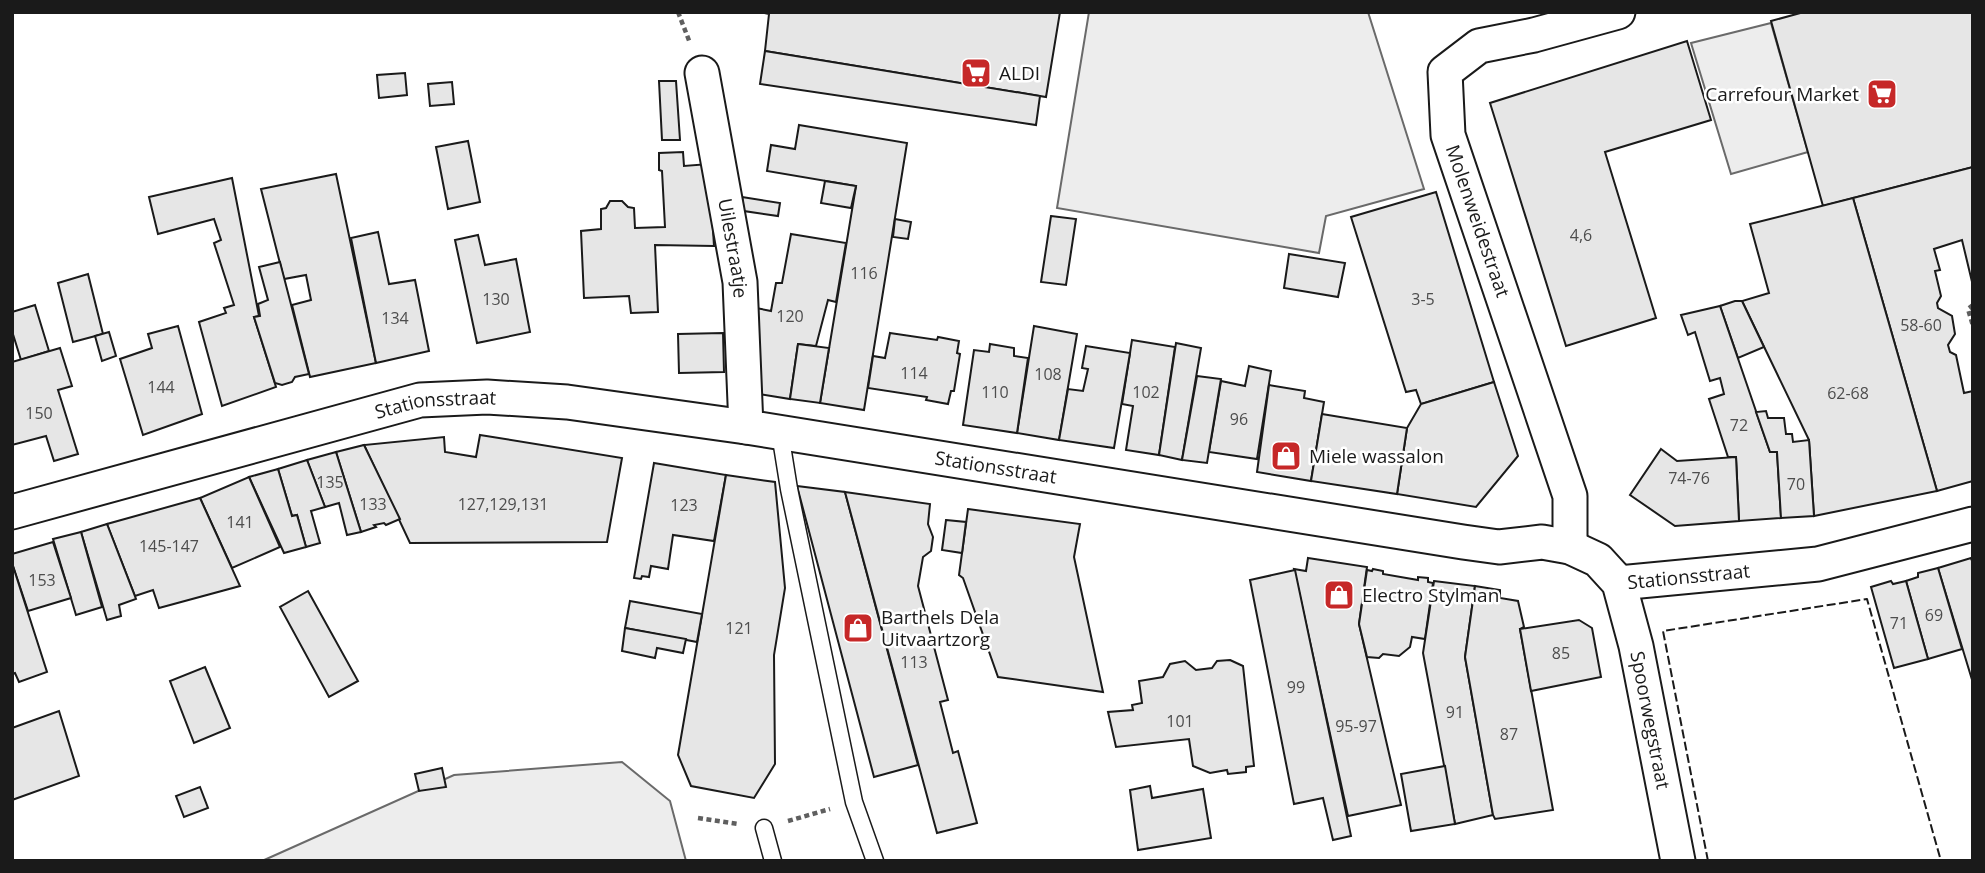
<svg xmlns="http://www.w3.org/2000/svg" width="1985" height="873" font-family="'Open Sans',sans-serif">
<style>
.built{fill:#ededed;stroke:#6a6a6a;stroke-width:2}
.building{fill:#e6e6e6;stroke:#1a1a1a;stroke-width:2}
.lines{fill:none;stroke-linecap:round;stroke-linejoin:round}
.service-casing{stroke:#1a1a1a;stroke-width:19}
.minor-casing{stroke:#1a1a1a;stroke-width:37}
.path{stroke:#5f5f5f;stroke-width:4.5;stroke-dasharray:5 3.5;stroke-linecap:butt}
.service{stroke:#fff;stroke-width:16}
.minor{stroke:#fff;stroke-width:33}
.fence{stroke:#1a1a1a;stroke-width:2;stroke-dasharray:9 3.5;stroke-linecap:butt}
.labels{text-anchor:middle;stroke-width:5;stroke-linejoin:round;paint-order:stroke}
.number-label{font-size:16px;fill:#4d4d4d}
.poi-label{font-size:19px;fill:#1a1a1a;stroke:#fff;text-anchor:start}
.street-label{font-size:19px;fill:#1a1a1a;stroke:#fff}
</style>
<rect width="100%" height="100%" fill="#fff"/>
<g class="built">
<polygon points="1089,12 1368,12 1424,189 1326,216 1319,253 1057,208"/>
<polygon points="1771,23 1808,152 1731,174 1691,43"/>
<polygon points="622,762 670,801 686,861 262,861 454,775"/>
</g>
<g class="building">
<polygon points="759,12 1060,12 1046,97 765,51 769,14"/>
<polygon points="1804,12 1973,12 1973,167 1823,206 1771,21"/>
<polygon points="1687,41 1711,120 1605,152 1656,318 1566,346 1490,103"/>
<polygon points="765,51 1040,96 1036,125 760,84"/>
<polygon points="405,73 407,95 379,98 377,75"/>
<polygon points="659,81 676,81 680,140 662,140"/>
<polygon points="452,82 454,104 430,106 428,84"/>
<polygon points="799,125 907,143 864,410 820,403 856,186 767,171 771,145 795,149"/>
<polygon points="468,141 480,202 448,209 436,147"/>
<polygon points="683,152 684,166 709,164 714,246 655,245 658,312 631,313 629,296 584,298 581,231 601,229 601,209 606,208 610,201 622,201 628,207 634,208 635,228 665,227 662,171 659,170 659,153"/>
<polygon points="1973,167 1973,286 1962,240 1934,249 1940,270 1935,271 1941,296 1937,303 1938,308 1952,316 1955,334 1948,345 1950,352 1956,355 1964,393 1973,391 1973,481 1937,491 1853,198"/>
<polygon points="336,174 376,363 310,377 292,305 311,300 306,275 284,279 261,189"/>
<polygon points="232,178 259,316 254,317 276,387 222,406 199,322 226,313 224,308 234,305 214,243 221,240 214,219 158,234 149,197"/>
<polygon points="825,181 856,186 851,208 821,203"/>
<polygon points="1436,192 1494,382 1421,404 1416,390 1406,392 1351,217"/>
<polygon points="742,197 780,203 778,216 744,211"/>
<polygon points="1853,198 1937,491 1814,516 1809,440 1742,301 1769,293 1750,224"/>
<polygon points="1051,216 1076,219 1066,285 1041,282"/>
<polygon points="895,219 911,222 908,239 893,237"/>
<polygon points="378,232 389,284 415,280 429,351 376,363 351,238"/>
<polygon points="791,234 846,243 836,302 828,300 816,346 798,344 790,399 759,394 756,308 771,311 776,283 782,283"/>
<polygon points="478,235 485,265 516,259 530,332 477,343 455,240"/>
<polygon points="1289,254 1345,263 1338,297 1284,288"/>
<polygon points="280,262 309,374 295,377 292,382 282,385 275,383 254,317 260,316 258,304 268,300 259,267"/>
<polygon points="88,274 103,334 73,342 58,283"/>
<polygon points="1735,301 1742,301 1764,347 1738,358 1720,306"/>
<polygon points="35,305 49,351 21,360 12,331 12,312"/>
<polygon points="1720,306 1770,452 1777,452 1781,518 1739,521 1736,457 1728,457 1709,399 1724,394 1720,378 1710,381 1695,332 1688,335 1681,315"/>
<polygon points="178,326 202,414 143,435 120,359 152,348 148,334"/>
<polygon points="1034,326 1077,334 1059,440 1017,433"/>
<polygon points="109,332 116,356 102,361 95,336"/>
<polygon points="723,333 724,372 679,373 678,334"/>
<polygon points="890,333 937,340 938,337 959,341 957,353 960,354 954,391 951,391 948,404 926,400 927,397 868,388 873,356 885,358"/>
<polygon points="1132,340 1175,347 1159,455 1126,450 1133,406 1122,404"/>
<polygon points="1176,343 1201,348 1182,460 1159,455"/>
<polygon points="798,344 829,348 820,403 790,399"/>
<polygon points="990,344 1014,348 1014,356 1028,358 1017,433 963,425 974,350 989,352"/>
<polygon points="1086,346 1130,353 1114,448 1059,440 1068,389 1083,391 1088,369 1082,368"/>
<polygon points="60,348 72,386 58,390 78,454 54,461 46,436 12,445 12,362"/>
<polygon points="1249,366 1271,371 1257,459 1209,452 1221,381 1245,386"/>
<polygon points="1197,376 1221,379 1207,463 1182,460"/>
<polygon points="1494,382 1518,456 1476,507 1397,494 1407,428 1421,404"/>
<polygon points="1269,385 1305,391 1304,398 1324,402 1311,481 1257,472"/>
<polygon points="1766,411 1768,418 1784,418 1786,434 1792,434 1793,442 1809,440 1814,516 1781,518 1777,452 1770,452 1756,412"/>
<polygon points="1322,414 1407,428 1397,494 1311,481"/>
<polygon points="480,435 622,458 607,542 410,543 364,445 444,437 445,452 476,457"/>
<polygon points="364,445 400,519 386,525 384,523 374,525 376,527 361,532 336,452"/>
<polygon points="1661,449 1677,461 1736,457 1739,521 1675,526 1630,495"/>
<polygon points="336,452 361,532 347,535 339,503 325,507 307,460"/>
<polygon points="307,460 325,507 311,511 320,543 306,547 297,515 292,516 278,469"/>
<polygon points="654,463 726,475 714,541 673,535 668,569 651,566 649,577 642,576 641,579 634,578"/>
<polygon points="278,469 292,516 297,515 306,547 284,553 249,477"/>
<polygon points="726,475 775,482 785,588 774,655 775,764 754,798 691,786 678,755"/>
<polygon points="249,477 280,547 232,568 200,498"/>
<polygon points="797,486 845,492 918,765 874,777"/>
<polygon points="845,492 930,504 928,524 933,537 931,551 923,557 918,586 948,700 940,702 953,753 958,751 977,823 937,833"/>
<polygon points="200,498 240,586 159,608 153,590 135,596 107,524"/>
<polygon points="968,509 1080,524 1074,557 1103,692 998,677 963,578 959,575"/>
<polygon points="946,520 966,522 962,553 942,550"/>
<polygon points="107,524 136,599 119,605 121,616 107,620 81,532"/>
<polygon points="81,532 102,607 76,615 53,539"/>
<polygon points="53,542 71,598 28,611 12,563 12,554"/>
<polygon points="1308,558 1367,567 1359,624 1401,805 1348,816 1294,569 1306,571"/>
<polygon points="1971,558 1973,564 1973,683 1938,568"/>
<polygon points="12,563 47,672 19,682 15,673 12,674"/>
<polygon points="1938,568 1962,649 1928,659 1906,581 1918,577 1918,573"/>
<polygon points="1373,569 1383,571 1383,574 1418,580 1418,577 1428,578 1428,582 1433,583 1425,639 1412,637 1410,647 1399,656 1383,654 1379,658 1367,657 1359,624 1367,570 1372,571"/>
<polygon points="1295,570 1351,836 1333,840 1323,798 1294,804 1250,580"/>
<polygon points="1434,581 1475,586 1465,657 1493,815 1455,824 1423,653"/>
<polygon points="1891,581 1893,584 1906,581 1928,659 1894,668 1871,587"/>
<polygon points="1475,586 1500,590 1500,598 1518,601 1524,627 1520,629 1553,810 1495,819 1493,815 1465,657"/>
<polygon points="308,591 358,681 329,697 280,607"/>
<polygon points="630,601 702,614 697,642 625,628"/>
<polygon points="1579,620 1592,628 1601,677 1531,691 1520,629"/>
<polygon points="625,628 686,639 683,653 657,648 655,658 622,651"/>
<polygon points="1230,660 1243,666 1254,766 1246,767 1246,772 1228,774 1227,770 1210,773 1193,766 1189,739 1116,747 1108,712 1133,710 1132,705 1142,703 1139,681 1163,677 1170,664 1185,661 1196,670 1212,668 1217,661"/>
<polygon points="205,667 230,728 194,743 170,681"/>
<polygon points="59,711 79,776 12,800 12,728"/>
<polygon points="1445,766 1455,824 1411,831 1401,774"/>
<polygon points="442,768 446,787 419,791 415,774"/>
<polygon points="1150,786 1152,798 1203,789 1211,838 1138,850 1130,790"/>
<polygon points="200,787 208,808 184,817 176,796"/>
</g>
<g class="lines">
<g class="service-casing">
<g id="service">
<polyline points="780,433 789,489 854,802 875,861"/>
<polyline points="764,828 773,861"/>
</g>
</g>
<g class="minor-casing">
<g id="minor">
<path id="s1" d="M702 73 740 282 746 427"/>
<path id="s2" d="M12 512 420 400 487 397 567 402 746 427 1463 542 1499 547 1542 542 1570 547 1598 560 1619 583 1636 646 1678 861"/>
<polyline points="1570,547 1570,496 1448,135 1445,72 1479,46 1534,35 1618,12"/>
<path id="s3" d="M1619 583 1818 564 1973 524"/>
</g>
</g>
<g class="path">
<polyline points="678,12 690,43"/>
<polyline points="1973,305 1968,309 1973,326"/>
<polyline points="698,818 738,824"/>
<polyline points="788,821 830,809"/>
</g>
<use href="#service" class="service"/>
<use href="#minor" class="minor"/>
<polyline class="fence" points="1708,861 1663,631 1867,599 1941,861"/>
</g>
<defs>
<g id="supermarket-square" transform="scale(1.575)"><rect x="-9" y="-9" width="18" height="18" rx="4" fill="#c62828" stroke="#fff"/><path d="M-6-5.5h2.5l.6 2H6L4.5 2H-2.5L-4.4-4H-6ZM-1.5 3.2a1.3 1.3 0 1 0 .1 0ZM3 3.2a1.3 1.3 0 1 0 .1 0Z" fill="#fff"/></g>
<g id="shop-square" transform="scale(1.575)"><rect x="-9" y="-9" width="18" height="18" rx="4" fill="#c62828" stroke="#fff"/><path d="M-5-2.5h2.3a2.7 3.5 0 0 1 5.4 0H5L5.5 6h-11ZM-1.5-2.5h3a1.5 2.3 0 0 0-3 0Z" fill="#fff"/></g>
</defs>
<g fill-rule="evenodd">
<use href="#supermarket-square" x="976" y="73"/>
<use href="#supermarket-square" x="1882" y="94"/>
<use href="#shop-square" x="1286" y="456"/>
<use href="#shop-square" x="1339" y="595"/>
<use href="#shop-square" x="858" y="628"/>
</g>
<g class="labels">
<g class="number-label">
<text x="1581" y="241">4,6</text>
<text x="864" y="279">116</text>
<text x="496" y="305">130</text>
<text x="1423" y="305">3-5</text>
<text x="790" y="322">120</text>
<text x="395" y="324">134</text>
<text x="1921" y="331">58-60</text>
<text x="914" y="379">114</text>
<text x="1048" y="380">108</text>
<text x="161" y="393">144</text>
<text x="995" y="398">110</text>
<text x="1146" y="398">102</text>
<text x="1848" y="399">62-68</text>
<text x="39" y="419">150</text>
<text x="1239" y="425">96</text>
<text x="1739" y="431">72</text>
<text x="1689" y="484">74-76</text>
<text x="330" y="488">135</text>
<text x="1796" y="490">70</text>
<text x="373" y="510">133</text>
<text x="503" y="510">127,129,131</text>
<text x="684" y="511">123</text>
<text x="240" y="528">141</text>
<text x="169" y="552">145-147</text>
<text x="42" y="586">153</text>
<text x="1934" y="621">69</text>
<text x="1899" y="629">71</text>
<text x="739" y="634">121</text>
<text x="1561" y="659">85</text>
<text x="914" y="668">113</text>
<text x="1296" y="693">99</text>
<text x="1455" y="718">91</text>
<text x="1180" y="727">101</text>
<text x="1356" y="732">95-97</text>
<text x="1509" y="740">87</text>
</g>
<g class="poi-label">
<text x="999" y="80">ALDI</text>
<text x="1859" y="101" text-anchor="end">Carrefour Market</text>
<text x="1309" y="463">Miele wassalon</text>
<text x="1362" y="602">Electro Stylman</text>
<text x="881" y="624">Barthels Dela<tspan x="881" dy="22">Uitvaartzorg</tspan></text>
</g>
<g class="street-label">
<text transform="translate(1478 221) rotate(71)" y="7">Molenweidestraat</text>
<text dy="7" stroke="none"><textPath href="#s1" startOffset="178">Uilestraatje</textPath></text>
<text dy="7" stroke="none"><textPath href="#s2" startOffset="438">Stationsstraat</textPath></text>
<text dy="7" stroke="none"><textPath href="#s2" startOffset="1004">Stationsstraat</textPath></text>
<text dy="7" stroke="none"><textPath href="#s3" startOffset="70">Stationsstraat</textPath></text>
<text dy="7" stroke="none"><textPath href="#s2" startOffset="1788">Spoorwegstraat</textPath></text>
</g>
</g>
<rect width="1985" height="873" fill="none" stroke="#1a1a1a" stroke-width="28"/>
</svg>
